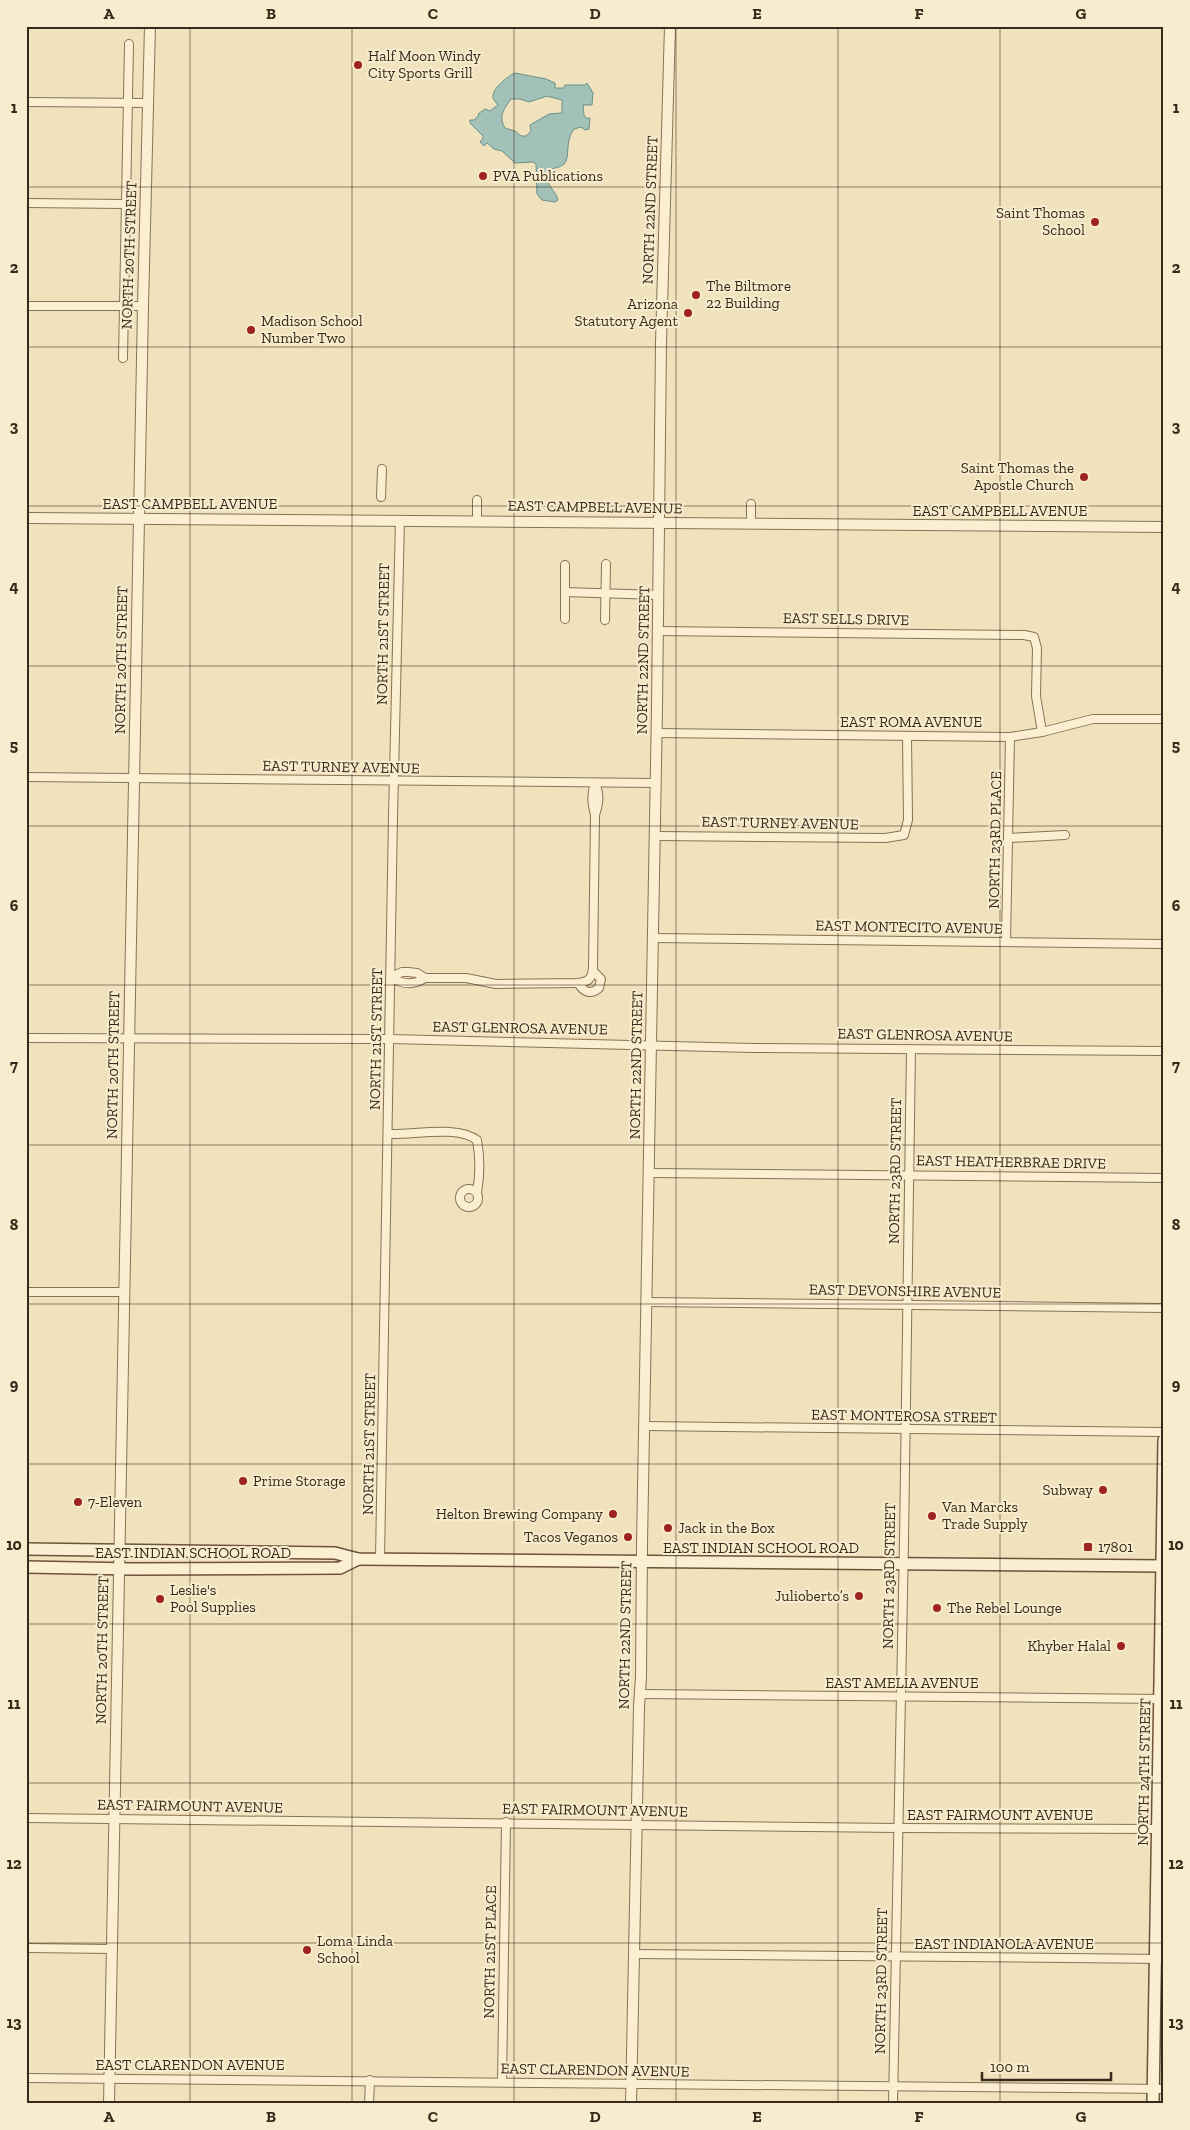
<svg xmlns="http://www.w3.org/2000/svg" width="1190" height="2130" font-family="'Zilla Slab',serif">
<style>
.water{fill:#a2c2b9;stroke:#689087;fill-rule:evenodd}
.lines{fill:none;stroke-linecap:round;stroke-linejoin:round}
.minor-casing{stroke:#8a7255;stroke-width:10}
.tertiary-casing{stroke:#8a7255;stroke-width:12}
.secondary-casing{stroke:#6c5339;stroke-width:14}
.minor{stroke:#fbefd2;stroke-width:8}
.tertiary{stroke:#fbefd2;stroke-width:10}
.secondary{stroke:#fbefd2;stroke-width:11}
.grid{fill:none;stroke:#382a1b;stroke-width:1;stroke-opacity:0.55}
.poi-dot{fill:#9d2321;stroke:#f8ecce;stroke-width:2}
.labels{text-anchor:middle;stroke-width:4;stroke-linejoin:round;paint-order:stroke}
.poi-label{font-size:15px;fill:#382a1b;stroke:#f8ecce;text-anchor:start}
.street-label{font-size:15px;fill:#382a1b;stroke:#f8ecce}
.neatline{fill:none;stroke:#382a1b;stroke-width:2}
.grid-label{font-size:16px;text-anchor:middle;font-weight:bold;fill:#382a1b}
</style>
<rect width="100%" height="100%" fill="#f1e2be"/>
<path class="water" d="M515 73 546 79 555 83V88H564L565 85H585L587 83 593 93 592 105H583L584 115 586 118H590L589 129 585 130 581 127 574 129C564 142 571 157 564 164 560 168 553 168 548 170 543 183 555 189 558 200L555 202 542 200 537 194 536 164 533 162 515 163 502 151 494 149 487 143 484 146 480 142 483 138V136L470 123V120H474L479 115 478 114 485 109 490 111 498 105C497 104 493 99 493 98 491 89 508 76 515 73ZM547 96 562 100V113L549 114 530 125 531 131 526 136H521L515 131 505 128C498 116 504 109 511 99H520L529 102Z"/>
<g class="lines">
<g class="minor-casing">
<g id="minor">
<polyline points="26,102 148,103"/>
<polyline points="26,203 125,204"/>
<polyline points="26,306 143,306"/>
<polyline points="123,358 129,44"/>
<polyline points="381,497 382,469"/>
<polyline points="477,500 477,521"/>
<polyline points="751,523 751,504"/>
<polyline points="565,592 659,595"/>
<polyline points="565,619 565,565"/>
<polyline points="605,620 606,564"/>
<polyline points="659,631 1024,635 1034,637 1037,648 1036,696 1042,732"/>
<polyline points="656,733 1010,737 1042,732 1093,719 1164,719"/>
<polyline points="26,777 655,783"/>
<path d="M595 815C599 803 600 795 595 783"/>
<polyline points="655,836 885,838 904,835 908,820 907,736"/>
<polyline points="1009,838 1065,835"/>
<polyline points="653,938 1164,944"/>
<polyline points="1006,942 1010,737"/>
<path d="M391 977 402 972H408L417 973 425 978H466L496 984 578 983C588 982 592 979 593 968L595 815C592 803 591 795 595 783"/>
<path d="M391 977C402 985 414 985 425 978"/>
<path d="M578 983C583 991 590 996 599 988L601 979 593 971"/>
<polyline points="26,1038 390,1039 753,1048 1164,1051"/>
<path d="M388 1134C414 1135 457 1125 477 1140 480 1157 480 1176 477 1192"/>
<polyline points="649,1173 1164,1178"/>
<circle cx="469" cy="1198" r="9"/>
<polyline points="26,1292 124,1292"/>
<polyline points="646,1302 1164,1308"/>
<polyline points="645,1426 1164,1432"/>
<polyline points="380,1559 393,817 400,520"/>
<polyline points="641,1694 1164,1699"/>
<polyline points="26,1818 898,1828 1164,1829"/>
<polyline points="26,1948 112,1949"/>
<polyline points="635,1954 1164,1959"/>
<path d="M26 2078C405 2081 785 2086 1164 2089"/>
<polyline points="502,2082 506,1822"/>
<polyline points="369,2104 370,2080"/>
<polyline points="893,2104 904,1541 911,1049"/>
</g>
</g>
<g class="tertiary-casing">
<g id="tertiary">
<polyline points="26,518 1164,527"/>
<polyline points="109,2104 143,306 150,26"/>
<polyline points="631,2104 639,1707 641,1677 642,1544 657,709 661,343 670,26"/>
</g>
</g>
<g class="secondary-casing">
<g id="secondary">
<polyline points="26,1549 335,1553 358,1559 1164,1566"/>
<polyline points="26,1567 133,1569 340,1568 358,1559"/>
<polyline points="1153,2104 1164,1440"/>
</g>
</g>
<use href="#minor" class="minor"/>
<use href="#tertiary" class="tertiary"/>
<use href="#secondary" class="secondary"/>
</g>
<path class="grid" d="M190 26V2104M352 26V2104M514 26V2104M676 26V2104M838 26V2104M1000 26V2104M26 187H1164M26 347H1164M26 506H1164M26 666H1164M26 826H1164M26 985H1164M26 1145H1164M26 1304H1164M26 1464H1164M26 1624H1164M26 1783H1164M26 1943H1164"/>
<g class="poi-dot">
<circle cx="358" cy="65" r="5"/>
<circle cx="483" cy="176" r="5"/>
<circle cx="1095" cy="222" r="5"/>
<circle cx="696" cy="295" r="5"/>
<circle cx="688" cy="313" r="5"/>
<circle cx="251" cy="330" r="5"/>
<circle cx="1084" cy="477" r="5"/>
<circle cx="243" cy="1481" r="5"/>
<circle cx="1103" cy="1490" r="5"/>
<circle cx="78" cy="1502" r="5"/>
<circle cx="613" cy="1514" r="5"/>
<circle cx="932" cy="1516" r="5"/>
<circle cx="668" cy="1528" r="5"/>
<circle cx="628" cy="1537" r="5"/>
<rect x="1083" y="1542" width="10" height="10" rx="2.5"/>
<circle cx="859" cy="1596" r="5"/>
<circle cx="160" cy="1599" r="5"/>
<circle cx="937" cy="1608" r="5"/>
<circle cx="1121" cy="1646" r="5"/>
<circle cx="307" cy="1950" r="5"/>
</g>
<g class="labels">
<g class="poi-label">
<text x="368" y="61">Half Moon Windy<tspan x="368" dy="17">City Sports Grill</tspan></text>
<text x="493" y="181">PVA Publications</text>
<text x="1085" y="218" text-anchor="end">Saint Thomas<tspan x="1085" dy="17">School</tspan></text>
<text x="706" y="291">The Biltmore<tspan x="706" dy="17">22 Building</tspan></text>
<text x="678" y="309" text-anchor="end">Arizona<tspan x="678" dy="17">Statutory Agent</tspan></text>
<text x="261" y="326">Madison School<tspan x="261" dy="17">Number Two</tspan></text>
<text x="1074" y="473" text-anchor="end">Saint Thomas the<tspan x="1074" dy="17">Apostle Church</tspan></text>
<text x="253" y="1486">Prime Storage</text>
<text x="1093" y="1495" text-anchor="end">Subway</text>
<text x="88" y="1507">7-Eleven</text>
<text x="942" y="1512">Van Marcks<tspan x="942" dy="17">Trade Supply</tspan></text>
<text x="603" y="1519" text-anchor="end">Helton Brewing Company</text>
<text x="678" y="1533">Jack in the Box</text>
<text x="618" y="1542" text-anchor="end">Tacos Veganos</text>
<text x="1098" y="1552">17801</text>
<text x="170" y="1595">Leslie's<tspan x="170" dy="17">Pool Supplies</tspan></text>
<text x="849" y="1601" text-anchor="end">Julioberto’s</text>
<text x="947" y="1613">The Rebel Lounge</text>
<text x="1111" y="1651" text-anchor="end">Khyber Halal</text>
<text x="317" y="1946">Loma Linda<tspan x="317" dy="17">School</tspan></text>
</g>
<g class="street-label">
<text transform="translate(650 210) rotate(-88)" y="5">NORTH 22ND STREET</text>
<text transform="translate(129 255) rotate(-88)" y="5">NORTH 20TH STREET</text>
<text x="190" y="509">EAST CAMPBELL AVENUE</text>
<text transform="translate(595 507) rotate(1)" y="5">EAST CAMPBELL AVENUE</text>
<text x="1000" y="516">EAST CAMPBELL AVENUE</text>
<text transform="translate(846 619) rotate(1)" y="5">EAST SELLS DRIVE</text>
<text transform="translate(383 634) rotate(-89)" y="5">NORTH 21ST STREET</text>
<text transform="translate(121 660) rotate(-89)" y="5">NORTH 20TH STREET</text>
<text transform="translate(643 660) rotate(-89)" y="5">NORTH 22ND STREET</text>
<text x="911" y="727">EAST ROMA AVENUE</text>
<text transform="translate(341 767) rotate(1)" y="5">EAST TURNEY AVENUE</text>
<text transform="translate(780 823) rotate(1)" y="5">EAST TURNEY AVENUE</text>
<text transform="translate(995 840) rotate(-89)" y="5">NORTH 23RD PLACE</text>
<text transform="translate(909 927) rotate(1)" y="5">EAST MONTECITO AVENUE</text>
<text transform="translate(520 1028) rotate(1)" y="5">EAST GLENROSA AVENUE</text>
<text transform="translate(925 1035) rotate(1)" y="5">EAST GLENROSA AVENUE</text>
<text transform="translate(376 1039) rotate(-89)" y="5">NORTH 21ST STREET</text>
<text transform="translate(113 1065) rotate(-89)" y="5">NORTH 20TH STREET</text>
<text transform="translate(636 1065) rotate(-89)" y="5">NORTH 22ND STREET</text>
<text transform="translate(1011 1162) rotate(1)" y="5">EAST HEATHERBRAE DRIVE</text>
<text transform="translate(895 1171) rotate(-89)" y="5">NORTH 23RD STREET</text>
<text transform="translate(905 1291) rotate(1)" y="5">EAST DEVONSHIRE AVENUE</text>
<text transform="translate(904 1416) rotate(1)" y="5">EAST MONTEROSA STREET</text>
<text transform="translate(369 1444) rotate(-89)" y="5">NORTH 21ST STREET</text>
<text x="761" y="1553">EAST INDIAN SCHOOL ROAD</text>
<text x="193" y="1558">EAST INDIAN SCHOOL ROAD</text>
<text transform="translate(889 1576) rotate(-89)" y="5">NORTH 23RD STREET</text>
<text transform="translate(625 1635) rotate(-89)" y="5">NORTH 22ND STREET</text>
<text transform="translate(102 1650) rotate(-89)" y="5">NORTH 20TH STREET</text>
<text x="902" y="1688">EAST AMELIA AVENUE</text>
<text transform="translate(1144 1772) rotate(-89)" y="5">NORTH 24TH STREET</text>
<text transform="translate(190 1806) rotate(1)" y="5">EAST FAIRMOUNT AVENUE</text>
<text transform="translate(595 1810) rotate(1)" y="5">EAST FAIRMOUNT AVENUE</text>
<text x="1000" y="1820">EAST FAIRMOUNT AVENUE</text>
<text x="1004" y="1949">EAST INDIANOLA AVENUE</text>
<text transform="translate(490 1952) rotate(-89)" y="5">NORTH 21ST PLACE</text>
<text transform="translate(881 1981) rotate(-89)" y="5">NORTH 23RD STREET</text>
<text x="190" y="2070">EAST CLARENDON AVENUE</text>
<text transform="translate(595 2070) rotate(1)" y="5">EAST CLARENDON AVENUE</text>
</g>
</g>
<rect width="1190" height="2130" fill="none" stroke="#f8ecce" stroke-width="55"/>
<path d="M982 2072v8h129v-8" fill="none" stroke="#382a1b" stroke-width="2.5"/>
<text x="990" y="2072" font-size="15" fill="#382a1b" stroke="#f8ecce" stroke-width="4" paint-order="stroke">100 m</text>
<rect x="28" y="28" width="1134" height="2074" class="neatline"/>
<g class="grid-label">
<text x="109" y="19">A</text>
<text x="271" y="19">B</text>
<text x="433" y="19">C</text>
<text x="595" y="19">D</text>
<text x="757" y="19">E</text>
<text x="919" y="19">F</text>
<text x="1081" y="19">G</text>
<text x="14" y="113">1</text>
<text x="1176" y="113">1</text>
<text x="14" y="273">2</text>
<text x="1176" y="273">2</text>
<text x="14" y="432">3</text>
<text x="1176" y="432">3</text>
<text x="14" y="592">4</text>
<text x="1176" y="592">4</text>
<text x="14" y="751">5</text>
<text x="1176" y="751">5</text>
<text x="14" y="911">6</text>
<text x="1176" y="911">6</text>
<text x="14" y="1071">7</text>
<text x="1176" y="1071">7</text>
<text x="14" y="1230">8</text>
<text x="1176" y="1230">8</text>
<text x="14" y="1390">9</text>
<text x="1176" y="1390">9</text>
<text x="14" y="1550">10</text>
<text x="1176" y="1550">10</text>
<text x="14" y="1709">11</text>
<text x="1176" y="1709">11</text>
<text x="14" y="1869">12</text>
<text x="1176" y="1869">12</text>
<text x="14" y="2028">13</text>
<text x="1176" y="2028">13</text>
<text x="109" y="2122">A</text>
<text x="271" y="2122">B</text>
<text x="433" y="2122">C</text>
<text x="595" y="2122">D</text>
<text x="757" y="2122">E</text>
<text x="919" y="2122">F</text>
<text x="1081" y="2122">G</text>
</g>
</svg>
